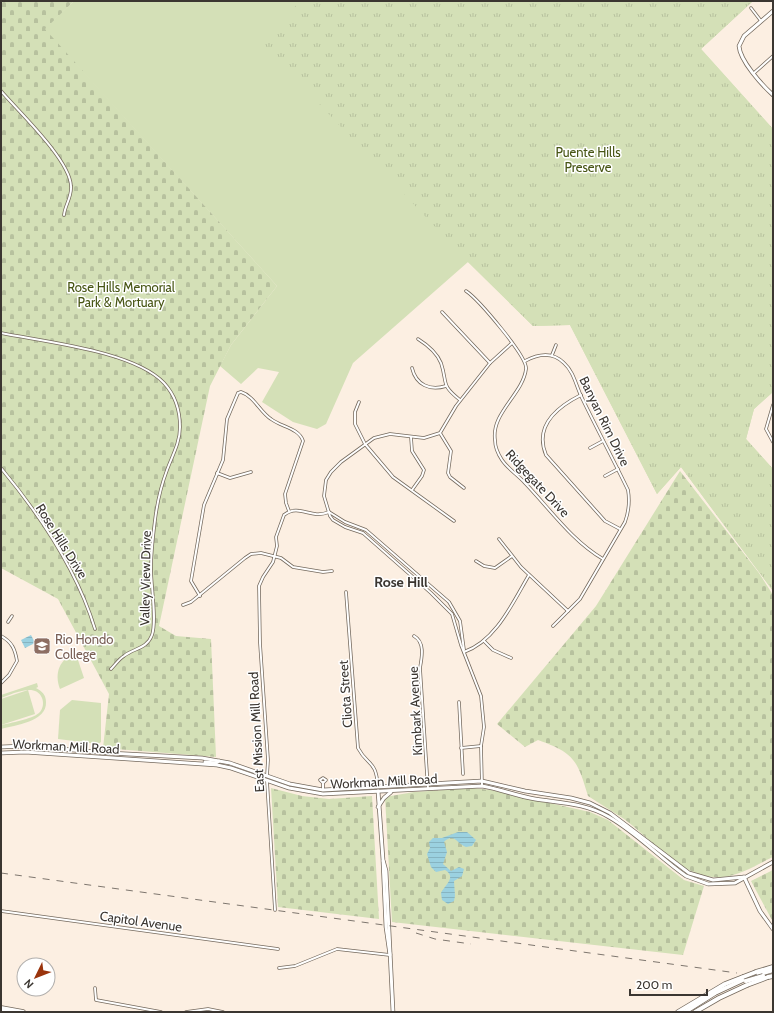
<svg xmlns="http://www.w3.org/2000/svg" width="774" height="1013" font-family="Cabin,sans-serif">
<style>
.grass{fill:#d4e0b7}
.cemetery{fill:url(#cemetery-stones)}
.park{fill:url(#park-tufts)}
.water{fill:url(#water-rules)}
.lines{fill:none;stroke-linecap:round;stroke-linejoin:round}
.street-casing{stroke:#74695d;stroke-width:3.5}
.secondary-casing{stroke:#74695d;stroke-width:4.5}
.highway-casing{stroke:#74695d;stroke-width:5.5}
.street{stroke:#fff;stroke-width:2}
.secondary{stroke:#fff;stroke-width:3}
.highway{stroke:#fff;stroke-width:4}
.rail{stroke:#7e766e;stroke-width:1;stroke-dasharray:7 7;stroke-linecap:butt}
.highway-bridge-casing{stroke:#74695d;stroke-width:5.5;stroke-linecap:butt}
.highway-bridge{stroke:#fff;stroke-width:4}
.labels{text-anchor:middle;stroke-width:3;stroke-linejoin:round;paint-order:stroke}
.park-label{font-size:13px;fill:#475514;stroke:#fff}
.street-label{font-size:13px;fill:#3b3631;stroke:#fff}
.education-label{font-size:13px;fill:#785e54;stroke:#fff;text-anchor:start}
.neighbourhood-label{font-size:14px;font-weight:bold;fill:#3b3631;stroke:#fff}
</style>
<defs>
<pattern id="cemetery-stones" width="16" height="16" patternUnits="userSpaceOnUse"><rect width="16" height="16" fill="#d4e0b7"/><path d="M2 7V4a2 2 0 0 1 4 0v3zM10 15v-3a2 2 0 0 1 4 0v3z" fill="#b7c19e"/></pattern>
<pattern id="park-tufts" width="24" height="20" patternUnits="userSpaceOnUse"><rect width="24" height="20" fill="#d4e0b7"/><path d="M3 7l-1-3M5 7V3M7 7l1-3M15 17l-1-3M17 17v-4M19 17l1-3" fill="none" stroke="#b7c19e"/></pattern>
<pattern id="water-rules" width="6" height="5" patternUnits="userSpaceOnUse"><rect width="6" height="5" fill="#9bd1e0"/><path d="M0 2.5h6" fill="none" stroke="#86b4c1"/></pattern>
</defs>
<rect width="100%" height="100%" fill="#fcefe2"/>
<g class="grass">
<polygon points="74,1 753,1 701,49 773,129 773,392 754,409 746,439 773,469 773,591 681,467 657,494 570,325 533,326 468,262 353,363 326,424 317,429 293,422 262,402 279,372 258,368 241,384 220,366 231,345 277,286 44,29"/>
<path d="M76 654 84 678 60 689C54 674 59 658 76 654Z"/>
<path d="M37 683 38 687 36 688C42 691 46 695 46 702 47 722 15 725 1 729V725C10 723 32 719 39 713 43 709 44 703 42 698 36 682 12 694 1 698V695Z"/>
<polygon points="28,690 35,714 1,725 1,699"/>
<polygon points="72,700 101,703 101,742 98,744 58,739 60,710"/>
</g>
<g class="cemetery">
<polygon points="1,1 74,1 45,29 277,286 231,345 210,386 159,626 176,636 211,639 216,757 103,748 109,694 58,599 1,568"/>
<path d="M680 471 759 573 773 595V857C758 864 739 876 722 877 682 880 653 840 624 819 612 811 600 804 588 796 577 759 574 753 538 740L525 747 497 724 596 606Z"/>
<polygon points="271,788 302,796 329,799 372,796 379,919 278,907"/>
<polygon points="472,788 491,790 590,812 608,820 684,880 704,886 683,955 392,922 385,797 414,792"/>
<polygon points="773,870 773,922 751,881"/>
</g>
<polygon class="park" points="301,1 753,1 701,49 773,129 773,392 754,409 746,439 773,469 773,591 681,467 657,494 570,325 533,326 468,262 259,40"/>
<g class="water">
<polygon points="31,635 35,643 25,648 21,640"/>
<path d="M458 832H467L476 840 472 846 466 847C457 844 454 832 444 842L447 852 443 864 451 871 459 867 464 869 462 876 454 881 455 896 454 901 448 904 442 900 441 893C445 885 457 877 445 870L436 872 431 867 427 854 430 848 429 842 433 838H442Z"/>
</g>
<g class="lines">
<g class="street-casing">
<g id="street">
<polyline points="751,8 761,21"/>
<polyline points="754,73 773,56"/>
<path d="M1 91C19 112 70 160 71 186 72 197 65 205 64 215"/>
<path d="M466 291C478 299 528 357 526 369 523 394 491 413 495 440 495 447 498 454 502 460 508 469 518 475 525 483 550 509 572 541 603 559"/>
<polyline points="442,312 490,363"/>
<path d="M1 333C45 342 134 351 164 383 175 395 180 411 180 427 180 443 172 456 167 470 161 486 157 504 155 520 153 536 151 553 151 569 151 586 157 621 152 635 147 649 134 648 124 656 119 659 115 665 111 669"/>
<path d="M418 339C426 344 437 353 441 363 448 384 440 384 460 400"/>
<polyline points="552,355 556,345"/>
<path d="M525 361C538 354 552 351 564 363 574 372 576 386 582 398 597 429 613 459 628 490 630 502 629 511 625 522L580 599 553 626"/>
<path d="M412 368C416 385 430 391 446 386"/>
<path d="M581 395C557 407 534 426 546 455L605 521 620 529"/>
<polyline points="359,402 355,412 355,424 365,444 393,477 454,521"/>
<polyline points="773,405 766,429 773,442"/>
<polyline points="440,433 451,451 448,473 450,477 464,488"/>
<polyline points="411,437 412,451 424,470 422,476 412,490"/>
<polyline points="590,448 603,441"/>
<path d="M1 468C40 515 77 570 95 629"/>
<polyline points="217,473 230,478 251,472"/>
<polyline points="605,476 618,469"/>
<polyline points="329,512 345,522 366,530 449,602 460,621 464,650"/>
<polyline points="499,539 521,567 568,611"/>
<polyline points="476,561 484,566 495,568 512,556"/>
<path d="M346 592 358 748C368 767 376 759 378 787"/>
<path d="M200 596 191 581 204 505 223 460 227 419 238 393 241 392C254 396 260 412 271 419 281 427 299 428 303 441L285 494 286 503 289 511"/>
<polyline points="183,605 191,602 245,558 251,554 261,553 281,558 293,567 323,572 332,571"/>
<polyline points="8,622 12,616"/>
<path d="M1 636C12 642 15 649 17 661L9 675 1 683"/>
<path d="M414 636C425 642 422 657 420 668L428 789"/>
<polyline points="484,641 493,650 511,658"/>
<path d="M464 652C496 641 513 602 529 575"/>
<polyline points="459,702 463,774"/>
<polyline points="461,748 481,746"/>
<path d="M267 776 268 760 260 643 259 586 263 577 273 562 277 546 276 537 284 515C300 503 310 520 329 512"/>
<polyline points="267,781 275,910"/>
<polyline points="482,786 481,746 484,727 481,696 461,645 452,614 431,593 363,533 345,527 333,520 330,516 324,496 326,480 331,472 341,462 374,438 390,434 424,438 440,433 456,406 490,363 512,343"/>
<polyline points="323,790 323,783 326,780 323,778 320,780 323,783"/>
<polyline points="1,911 278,949"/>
<polyline points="279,968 295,966 337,949 390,955"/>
<polyline points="95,988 96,1000 161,1012"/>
<polyline points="186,1012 208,1009 223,1012"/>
</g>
</g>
<g class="secondary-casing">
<g id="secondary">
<path d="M773 11 744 36 739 46C740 61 762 85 773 95"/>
<polyline points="1,747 24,746 109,753 202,758 230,763 290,784 323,790 482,781 525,791 571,798 590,803 610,813 689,873 713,880 744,877"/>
<path d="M1 753 25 752 217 765 231 768 289 788 323 794 482 786C500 789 517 796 535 799 561 803 585 803 609 817 637 833 660 858 686 876L708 884 735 883 773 862"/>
<polyline points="205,762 216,763 219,761"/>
<polyline points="378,791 383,860 386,871 393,1012"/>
<polyline points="378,807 384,798 391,792"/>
<polyline points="383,861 386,927 390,955"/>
<polyline points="744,877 760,911 773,929"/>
</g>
</g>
<g class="highway-casing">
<g id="highway">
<polyline points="756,972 773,967"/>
<polyline points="757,975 773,970"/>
<polyline points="768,977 773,976"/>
<polyline points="1,1008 23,1012"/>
<polyline points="1,1011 7,1012"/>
<polyline points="678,1012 725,984 743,977"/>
<polyline points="685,1012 715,993 745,979"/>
<polyline points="695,1012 719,998 747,985"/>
</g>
</g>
<use href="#street" class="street"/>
<use href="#secondary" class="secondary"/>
<use href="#highway" class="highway"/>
<g class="rail">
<polyline points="1,873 737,973"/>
<polyline points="416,933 435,939 471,944"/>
</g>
<g class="highway-bridge-casing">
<g id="highway-bridge">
<polyline points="743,977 756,972"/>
<polyline points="746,981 763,976"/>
<polyline points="747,985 768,977"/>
</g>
</g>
<use href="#highway-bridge" class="highway-bridge"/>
</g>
<defs>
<g id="university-square" transform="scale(0.9)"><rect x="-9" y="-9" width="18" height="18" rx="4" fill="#8d6e63" stroke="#fff"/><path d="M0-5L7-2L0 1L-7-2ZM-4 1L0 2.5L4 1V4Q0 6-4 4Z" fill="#fff"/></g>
</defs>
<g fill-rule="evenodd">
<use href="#university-square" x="42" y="646"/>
</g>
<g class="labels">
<g class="park-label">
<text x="588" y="157">Puente Hills<tspan x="588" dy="15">Preserve</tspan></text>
<text x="121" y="292">Rose Hills Memorial<tspan x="121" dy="15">Park &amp; Mortuary</tspan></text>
</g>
<g class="street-label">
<text transform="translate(605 421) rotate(64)" y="5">Banyan Rim Drive</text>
<text transform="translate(538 483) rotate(47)" y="5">Ridgegate Drive</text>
<text transform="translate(62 541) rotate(58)" y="5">Rose Hills Drive</text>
<text transform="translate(145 578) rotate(-89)" y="5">Valley View Drive</text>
<text transform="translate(345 694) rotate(-94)" y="5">Cliota Street</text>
<text transform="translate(415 711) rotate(-93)" y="5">Kimbark Avenue</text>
<text transform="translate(256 732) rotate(-93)" y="5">East Mission Mill Road</text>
<text transform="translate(66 746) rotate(3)" y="5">Workman Mill Road</text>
<text transform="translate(384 781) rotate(-3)" y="5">Workman Mill Road</text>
<text transform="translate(141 921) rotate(8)" y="5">Capitol Avenue</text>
</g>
<g class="education-label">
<text x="55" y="644">Rio Hondo<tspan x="55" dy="15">College</tspan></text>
</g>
<g class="neighbourhood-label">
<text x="401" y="587">Rose Hill</text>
</g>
</g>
<rect width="774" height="1013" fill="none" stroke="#3b3631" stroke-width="4"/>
<g transform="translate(36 977) rotate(227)"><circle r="19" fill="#ffffff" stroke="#b1afad"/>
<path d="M0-3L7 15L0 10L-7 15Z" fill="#9a340d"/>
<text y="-6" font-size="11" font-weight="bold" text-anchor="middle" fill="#3b3631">N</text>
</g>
<path d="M630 989v6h77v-6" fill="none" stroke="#3b3631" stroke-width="2"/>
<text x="636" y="989" font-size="12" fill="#3b3631" stroke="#ffffff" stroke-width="3" paint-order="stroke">200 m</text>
</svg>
